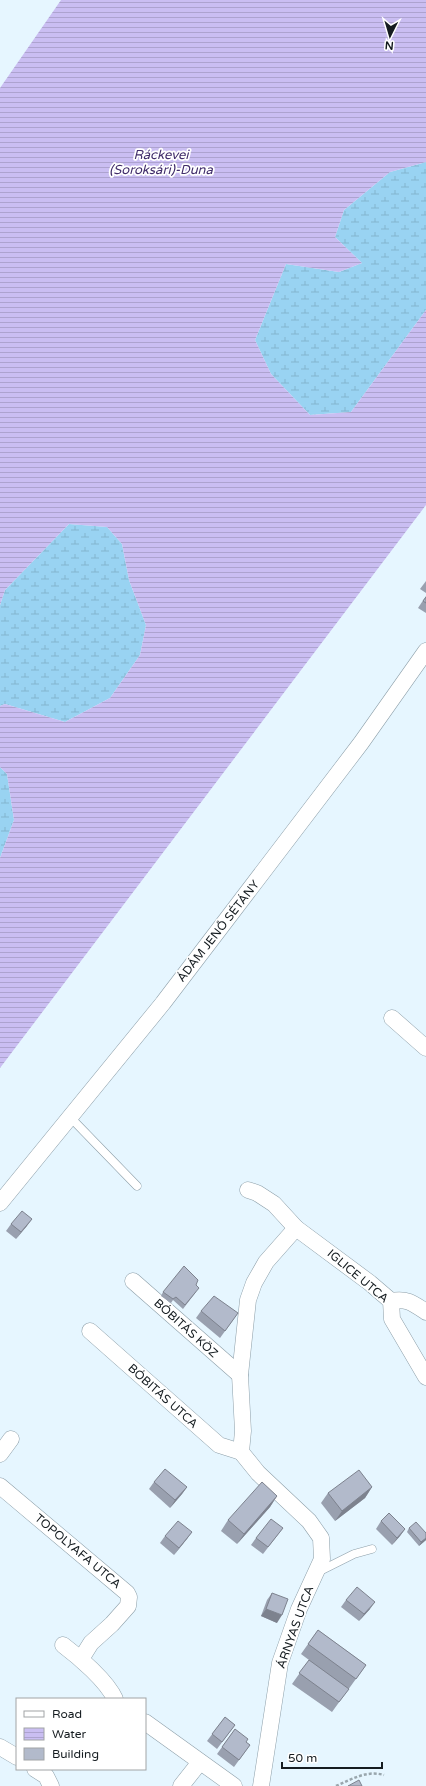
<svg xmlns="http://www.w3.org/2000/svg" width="426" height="1786" font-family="'Varela Round',sans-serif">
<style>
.wetland{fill:url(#wetland-marsh)}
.water{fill:url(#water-rules)}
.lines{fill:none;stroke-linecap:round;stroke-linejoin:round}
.service-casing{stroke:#8d9fa9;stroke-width:9}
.minor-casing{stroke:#8d9fa9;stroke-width:17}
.path{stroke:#99a6ad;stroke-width:2.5;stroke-dasharray:3 2;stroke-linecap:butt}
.service{stroke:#fff;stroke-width:8}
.minor{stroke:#fff;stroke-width:16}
.wall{fill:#99a0af}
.shaded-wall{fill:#7d828e}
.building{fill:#b2bacb;stroke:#7d828e}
.labels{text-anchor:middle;stroke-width:3.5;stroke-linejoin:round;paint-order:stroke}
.street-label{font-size:12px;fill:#151c20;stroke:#fff}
.water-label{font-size:13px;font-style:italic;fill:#402c6a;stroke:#fff}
</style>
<defs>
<pattern id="wetland-marsh" width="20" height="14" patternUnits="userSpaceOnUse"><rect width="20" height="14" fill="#99d3f2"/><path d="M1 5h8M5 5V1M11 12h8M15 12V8" fill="none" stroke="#83b5cf"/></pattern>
<pattern id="water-rules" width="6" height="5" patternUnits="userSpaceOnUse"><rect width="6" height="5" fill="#cabef2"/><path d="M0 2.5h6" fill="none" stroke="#ada3cf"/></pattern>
</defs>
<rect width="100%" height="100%" fill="#e6f6ff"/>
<g class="wetland">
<polygon points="426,162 426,310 351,412 310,415 271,374 255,340 286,264 339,272 362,263 335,237 344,210 390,172"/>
<polygon points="69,524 107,527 122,544 129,580 146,625 140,655 110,698 65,722 5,704 0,706 0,605 5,590"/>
<polygon points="0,767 7,774 14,820 0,858"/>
</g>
<polygon class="water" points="61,0 426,0 426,162 390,172 344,210 335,237 362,263 339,272 286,264 255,340 271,374 310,415 351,412 426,310 426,505 0,1068 0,858 14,820 7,774 0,767 0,706 5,704 65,722 110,698 140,655 146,625 129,580 122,544 107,527 69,524 5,590 0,605 0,88"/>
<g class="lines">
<g class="service-casing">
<g id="service">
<polyline points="70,1117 137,1186"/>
<polyline points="318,1572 354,1554 372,1549"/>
</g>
</g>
<g class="minor-casing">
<g id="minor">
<polyline points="392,1018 426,1048"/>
<polyline points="248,1190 257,1193 274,1204 296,1228 370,1283 391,1301 392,1319 426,1377"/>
<polyline points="0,1203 163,1003 361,743 426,651"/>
<polyline points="133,1281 240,1375"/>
<path d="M391 1301C407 1298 413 1303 426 1312"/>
<polyline points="90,1331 219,1445 241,1452"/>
<polyline points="0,1454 11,1439"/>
<polyline points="0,1486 127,1593 129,1597 128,1606 112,1624 91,1643 81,1659"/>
<path d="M63 1645C79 1657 107 1681 115 1699"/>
<polyline points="145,1722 234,1786"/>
<polyline points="0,1747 17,1757"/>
<polyline points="35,1769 46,1776 51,1786"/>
<polyline points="181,1786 200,1762"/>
<polyline points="261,1786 280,1663 299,1609 322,1559 321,1538 309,1521 258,1473 241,1452 243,1431 240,1375 248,1300 254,1283 266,1262 296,1228"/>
</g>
</g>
<path class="path" d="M336 1786C352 1779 367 1770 384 1775"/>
<use href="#service" class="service"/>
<use href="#minor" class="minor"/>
</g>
<g class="wall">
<polygon points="426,581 426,593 420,589"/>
<polygon points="426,596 426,613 418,608"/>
<polygon points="32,1219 16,1239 6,1231 11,1224"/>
<polygon points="196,1285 196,1292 183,1309 173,1300 171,1303 161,1296 163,1292"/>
<polygon points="201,1311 238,1313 220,1338 196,1318"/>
<polygon points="154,1482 187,1487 182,1494 170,1508 149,1489"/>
<polygon points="372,1487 365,1498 335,1521 321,1503 328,1493"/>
<polygon points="277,1496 270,1507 237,1544 221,1531 228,1520"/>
<polygon points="381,1521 405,1529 400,1536 392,1545 376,1529"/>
<polygon points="283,1528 263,1554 251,1545 256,1538"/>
<polygon points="409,1528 426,1540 419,1546 407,1532"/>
<polygon points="192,1532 174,1555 160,1543 165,1536"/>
<polygon points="272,1593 277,1623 261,1616 267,1600"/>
<polygon points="346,1600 370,1609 359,1621 341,1607"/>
<polygon points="318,1630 366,1665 332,1712 292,1684 309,1660 301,1654"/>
<polygon points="225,1717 235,1725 217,1749 207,1741"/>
<polygon points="235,1729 246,1742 250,1745 234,1767 217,1754"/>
</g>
<g class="shaded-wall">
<polygon points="32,1219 27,1226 16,1239 21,1232"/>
<polygon points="187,1487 182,1494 170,1508 175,1500"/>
<polygon points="372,1487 365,1498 335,1521 342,1511"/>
<polygon points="277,1496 270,1507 237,1544 244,1534"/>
<polygon points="405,1529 400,1536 392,1545 397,1538"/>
<polygon points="192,1532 187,1539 174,1555 179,1548"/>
<polygon points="426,1538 426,1540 419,1546 421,1542"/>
<polygon points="375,1602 370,1609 359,1621 364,1614"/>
<polygon points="266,1609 282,1615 277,1623 261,1616"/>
</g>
<g class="building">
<polygon points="426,597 426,603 423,601"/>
<polygon points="22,1211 32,1219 21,1232 11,1224"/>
<polygon points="184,1266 198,1280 196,1285 199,1288 185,1305 176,1297 173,1299 163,1292"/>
<polygon points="214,1296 238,1313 225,1331 201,1311"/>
<polygon points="165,1469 187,1487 175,1500 154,1482"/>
<polygon points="359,1470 372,1487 342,1511 328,1493"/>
<polygon points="262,1482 277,1496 244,1534 228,1520"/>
<polygon points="389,1513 405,1529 397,1538 381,1521"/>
<polygon points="271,1519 283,1528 268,1547 256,1538"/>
<polygon points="178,1521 192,1532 179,1548 165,1536"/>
<polygon points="416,1522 426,1533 426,1538 421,1542 409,1528"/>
<polygon points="357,1587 375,1602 364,1614 346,1600"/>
<polygon points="272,1593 288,1599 282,1615 266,1609"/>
<polygon points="318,1630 366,1665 356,1679 308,1644"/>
<polygon points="309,1660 349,1689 339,1702 299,1673"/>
<polygon points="225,1717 235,1725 222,1742 212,1734"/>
<polygon points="235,1729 248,1739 246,1742 250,1745 239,1760 222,1747"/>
<polygon points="359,1780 362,1786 348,1786"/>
</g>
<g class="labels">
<g class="street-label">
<text transform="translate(218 931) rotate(-52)" y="4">ÁDÁM JENŐ SÉTÁNY</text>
<text transform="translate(358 1276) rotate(40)" y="4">IGLICE UTCA</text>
<text transform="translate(186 1328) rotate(42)" y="4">BÓBITÁS KÖZ</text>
<text transform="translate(163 1396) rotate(42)" y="4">BÓBITÁS UTCA</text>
<text transform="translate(78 1551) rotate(40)" y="4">TOPOLYAFA UTCA</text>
<text transform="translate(295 1627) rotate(-70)" y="4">ÁRNYAS UTCA</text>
</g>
<g class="water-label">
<text x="161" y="159">Ráckevei<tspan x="161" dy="15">(Soroksári)-Duna</tspan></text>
</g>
</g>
<rect x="16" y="1698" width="130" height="72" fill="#ffffff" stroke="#a1a4a6"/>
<rect x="24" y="1711" width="20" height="6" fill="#ffffff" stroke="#a1a4a6"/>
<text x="52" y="1718" font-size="12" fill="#151c20">Road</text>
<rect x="24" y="1728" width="20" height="12" fill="url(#water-rules)" stroke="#a1a4a6"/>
<text x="52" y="1738" font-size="12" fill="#151c20">Water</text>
<rect x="24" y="1748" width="20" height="12" fill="#b2bacb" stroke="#a1a4a6"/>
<text x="52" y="1758" font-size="12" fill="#151c20">Building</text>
<g transform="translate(390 36) rotate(185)" stroke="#ffffff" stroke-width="3" paint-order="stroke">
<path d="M0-3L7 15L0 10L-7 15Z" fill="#151c20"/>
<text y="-6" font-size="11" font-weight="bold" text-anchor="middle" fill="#151c20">N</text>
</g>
<path d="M282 1762v6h100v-6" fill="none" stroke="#151c20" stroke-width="2"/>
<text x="288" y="1762" font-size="12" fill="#151c20" stroke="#ffffff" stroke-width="3" paint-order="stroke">50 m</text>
</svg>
